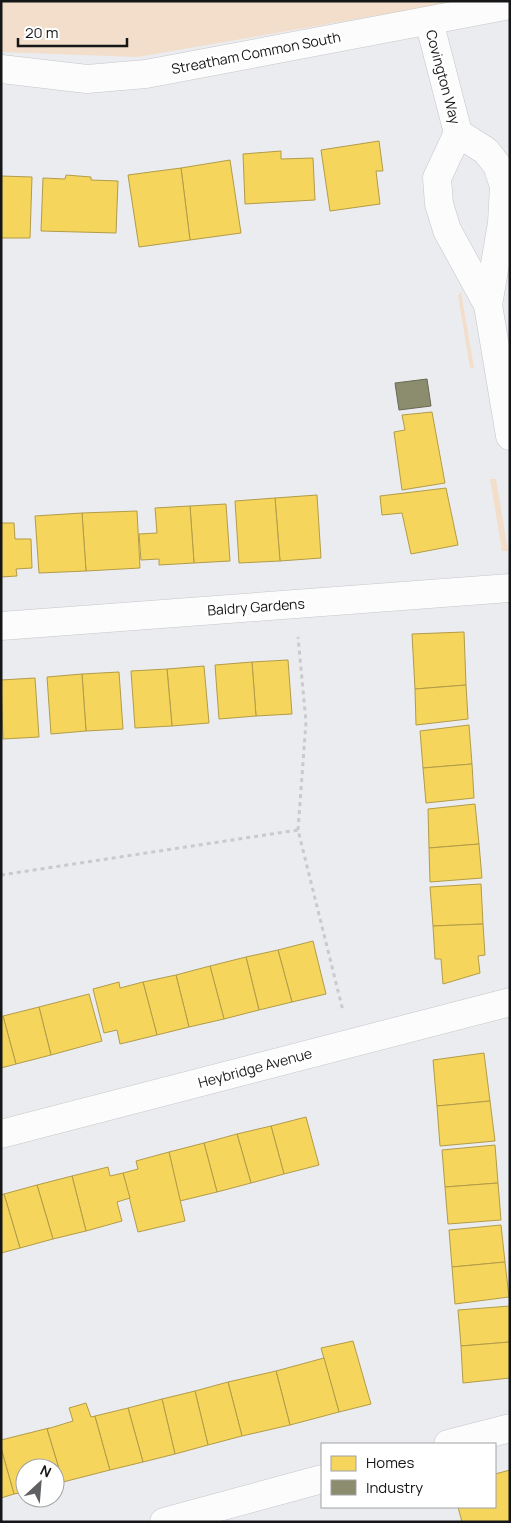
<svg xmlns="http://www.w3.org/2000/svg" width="511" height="1523" font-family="Manrope,sans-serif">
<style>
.green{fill:#f2deca}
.homes{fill:#f6d55c;stroke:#b29c48}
.industry{fill:#8c8c6e;stroke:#686954}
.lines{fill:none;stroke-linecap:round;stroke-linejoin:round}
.minor-casing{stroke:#c5c6c8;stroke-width:29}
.path{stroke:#c9cacb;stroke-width:3;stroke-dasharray:4 4;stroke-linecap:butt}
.minor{stroke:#fcfcfd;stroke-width:28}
.labels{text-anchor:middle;stroke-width:5;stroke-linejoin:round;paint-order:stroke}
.street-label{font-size:14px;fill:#151618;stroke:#fff}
</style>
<rect width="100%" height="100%" fill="#ebecef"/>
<g class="green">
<polygon points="1,1 461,1 137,57 1,52"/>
<polygon points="461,292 474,368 470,368 458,295"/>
<polygon points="490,479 496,479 508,551 502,551"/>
</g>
<g class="homes">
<polygon points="379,141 383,171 376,171 380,204 330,211 321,150"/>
<polygon points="281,151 281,159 313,158 315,200 245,204 243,154"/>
<polygon points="230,160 241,233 190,240 181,168"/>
<polygon points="181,168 190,240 139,247 128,175"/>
<polygon points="66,175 91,177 91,180 118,181 116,233 41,231 43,178 65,179"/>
<polygon points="1,176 32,177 30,238 1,238"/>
<polygon points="432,412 445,483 402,490 394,432 405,430 402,415"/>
<polygon points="446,488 458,545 411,554 402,513 382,515 380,496"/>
<polygon points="317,495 321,558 280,561 275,498"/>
<polygon points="275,498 280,561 239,563 235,501"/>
<polygon points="226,504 230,561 194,563 190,506"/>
<polygon points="190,506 194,563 159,565 159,559 141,560 139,534 157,533 155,508"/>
<polygon points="137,511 140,568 86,571 82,513"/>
<polygon points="82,513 86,571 39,573 35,516"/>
<polygon points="1,523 14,523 15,539 31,539 32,568 16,569 17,576 1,577"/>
<polygon points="464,632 466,685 415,689 412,634"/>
<polygon points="288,660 292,714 256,716 252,662"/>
<polygon points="252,662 256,716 219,719 215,665"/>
<polygon points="204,666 209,723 172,726 167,669"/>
<polygon points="167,669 172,726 135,728 131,671"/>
<polygon points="119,672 123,729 86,731 82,674"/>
<polygon points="82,674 86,731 51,734 47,677"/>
<polygon points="35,678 39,737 3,739 1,680"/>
<polygon points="466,685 468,719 416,725 415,689"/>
<polygon points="469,725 472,764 423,768 420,731"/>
<polygon points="472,764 474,798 426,803 423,768"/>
<polygon points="475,804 479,844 429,848 428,809"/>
<polygon points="479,844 482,878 430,882 429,848"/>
<polygon points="481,884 483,924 433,926 430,887"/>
<polygon points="483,924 485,955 478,956 480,973 443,984 441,959 435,959 433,926"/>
<polygon points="313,941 326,994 292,1002 278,950"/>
<polygon points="278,950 292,1002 259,1010 246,957"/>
<polygon points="246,957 259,1010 224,1019 210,966"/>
<polygon points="210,966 224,1019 189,1027 176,975"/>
<polygon points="176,975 189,1027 157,1035 143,982"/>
<polygon points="119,982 120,988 143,982 157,1035 120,1044 117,1030 104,1033 93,989"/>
<polygon points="89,994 102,1041 51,1055 39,1007"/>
<polygon points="39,1007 51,1055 16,1064 3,1016"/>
<polygon points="3,1016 16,1064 1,1068 1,1017"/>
<polygon points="484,1053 490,1101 437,1106 433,1060"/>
<polygon points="490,1101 495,1141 440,1146 437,1106"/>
<polygon points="306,1117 319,1165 284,1174 271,1126"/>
<polygon points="271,1126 284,1174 251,1183 237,1134"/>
<polygon points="237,1134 251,1183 217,1192 204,1143"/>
<polygon points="204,1143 217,1192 180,1201 169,1152"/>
<polygon points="495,1145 498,1183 445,1187 442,1150"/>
<polygon points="169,1152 185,1221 138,1232 123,1173 138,1169 136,1161"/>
<polygon points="108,1167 110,1176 123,1173 130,1198 117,1202 122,1221 86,1231 72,1176"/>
<polygon points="72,1176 86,1231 53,1239 37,1185"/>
<polygon points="498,1183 501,1220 448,1224 445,1187"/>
<polygon points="37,1185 53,1239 20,1248 4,1194"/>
<polygon points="4,1194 20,1248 1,1253 1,1195"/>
<polygon points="501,1225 505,1262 452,1267 449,1230"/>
<polygon points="505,1262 509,1297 455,1304 452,1267"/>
<polygon points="510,1306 510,1342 461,1346 458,1310"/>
<polygon points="353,1341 371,1404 339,1412 321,1348"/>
<polygon points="510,1342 510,1378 463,1383 461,1346"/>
<polygon points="324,1358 339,1412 290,1425 276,1371"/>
<polygon points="276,1371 290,1425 242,1436 228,1382"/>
<polygon points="228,1382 242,1436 208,1445 195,1391"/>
<polygon points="195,1391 208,1445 175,1454 162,1399"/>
<polygon points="162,1399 175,1454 143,1462 128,1408"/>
<polygon points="86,1403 91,1417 95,1416 110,1470 63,1482 47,1429 73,1421 69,1408"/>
<polygon points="128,1408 143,1462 110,1470 95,1416"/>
<polygon points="49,1428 47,1429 63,1482 55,1484 55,1468 25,1468 25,1492 14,1494 1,1448 1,1440"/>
<polygon points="1,1448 14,1494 1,1498"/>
<polygon points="510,1470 510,1522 462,1522 458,1507 495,1507 495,1474"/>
</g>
<polygon class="industry" points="427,379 431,406 399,410 395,383"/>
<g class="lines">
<g class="minor-casing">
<g id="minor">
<polyline points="429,21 458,133 437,178 439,204 447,230 488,305"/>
<polyline points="1,69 87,79 146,74 510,5"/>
<polyline points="458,133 486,151 497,165 504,186 502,223 488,305 510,436"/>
<polyline points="1,626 510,588"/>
<polyline points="1,1134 510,1002"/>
<polyline points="448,1444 510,1428"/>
<polyline points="164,1522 322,1479"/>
</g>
</g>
<g class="path">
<polyline points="298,830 306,722 298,637"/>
<polyline points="1,875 298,830 343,1011"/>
</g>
<use href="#minor" class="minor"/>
</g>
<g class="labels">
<g class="street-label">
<text transform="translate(256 53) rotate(-11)" y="5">Streatham Common South</text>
<text transform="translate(443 77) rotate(75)" y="5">Covington Way</text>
<text transform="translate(256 607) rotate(-4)" y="5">Baldry Gardens</text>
<text transform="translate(255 1068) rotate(-15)" y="5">Heybridge Avenue</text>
</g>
</g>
<rect width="511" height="1523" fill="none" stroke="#151618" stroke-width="5"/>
<rect x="321" y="1443" width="175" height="65" fill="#ffffff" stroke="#a1a2a3"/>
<rect x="331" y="1456" width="25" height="15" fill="#f6d55c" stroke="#a1a2a3"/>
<text x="366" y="1468" font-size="15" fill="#151618">Homes</text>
<rect x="331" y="1480" width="25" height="15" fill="#8c8c6e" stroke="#a1a2a3"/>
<text x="366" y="1493" font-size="15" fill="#151618">Industry</text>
<g transform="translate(40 1483) rotate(26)"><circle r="24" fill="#ffffff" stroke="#a1a2a3"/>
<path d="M0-4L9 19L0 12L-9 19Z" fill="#606163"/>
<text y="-8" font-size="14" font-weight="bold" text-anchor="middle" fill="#151618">N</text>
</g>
<path d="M18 38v8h109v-8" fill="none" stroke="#151618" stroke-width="2.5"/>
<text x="25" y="38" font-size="15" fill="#151618" stroke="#ffffff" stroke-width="4" paint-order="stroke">20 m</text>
</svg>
